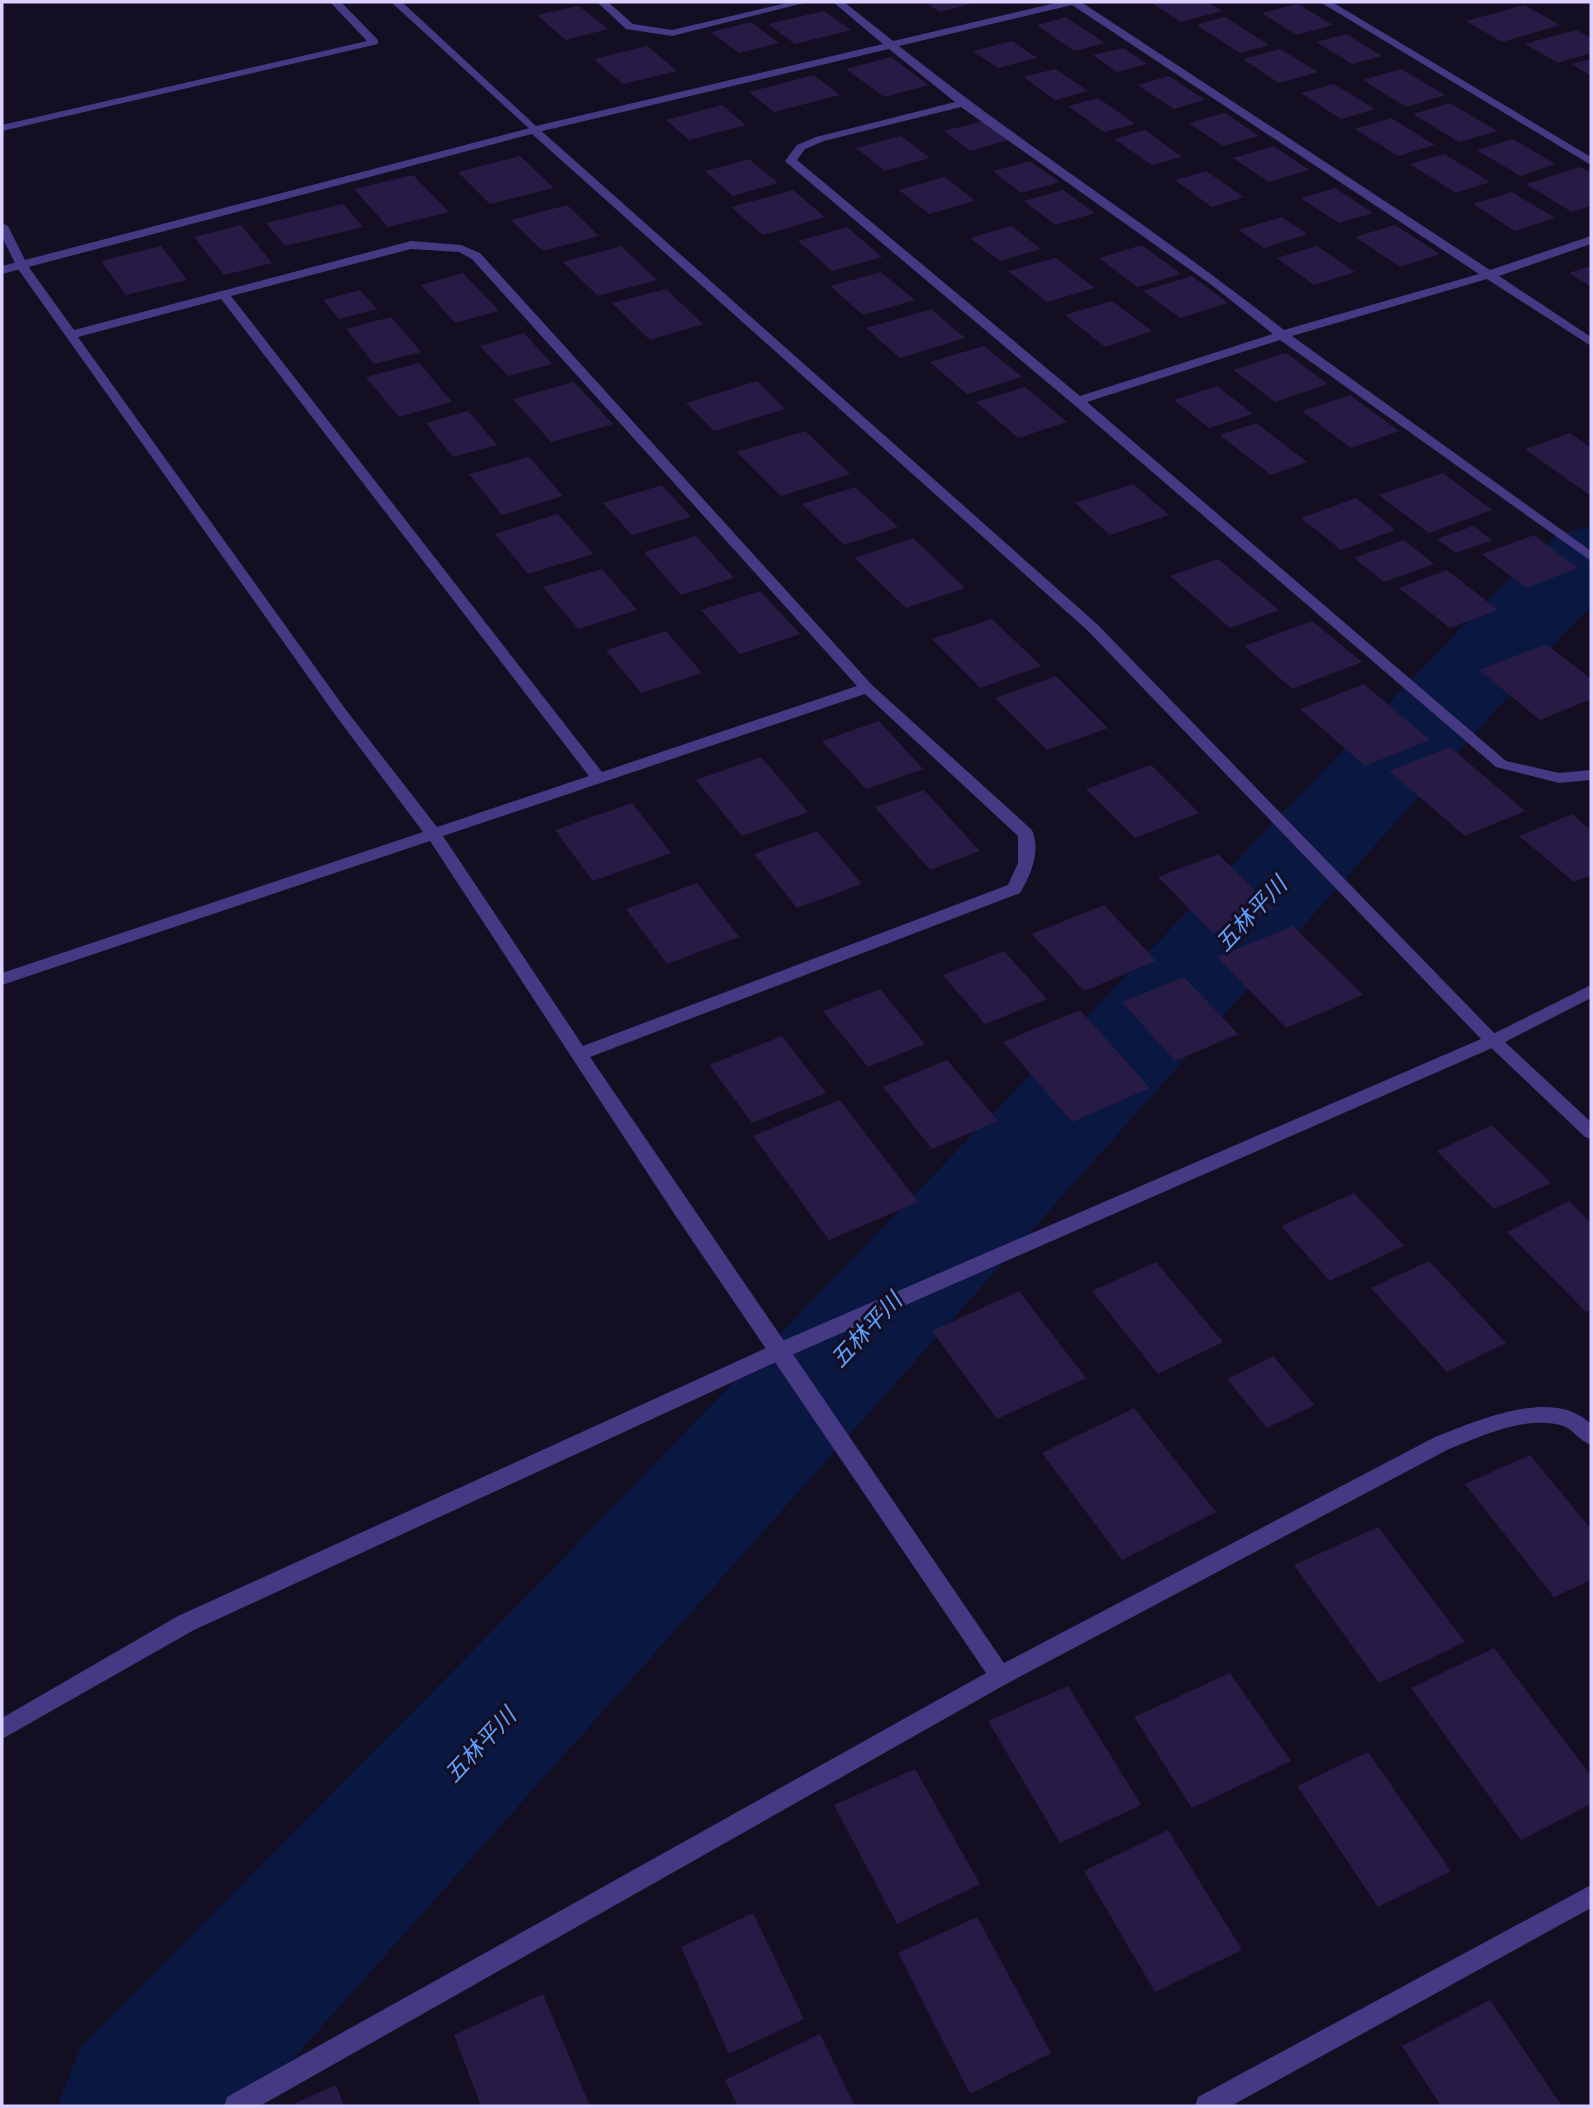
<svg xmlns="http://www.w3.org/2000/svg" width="1593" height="2108" font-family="Barlow,'Noto Sans JP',sans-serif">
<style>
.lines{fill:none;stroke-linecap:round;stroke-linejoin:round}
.river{fill:#091741;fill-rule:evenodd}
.building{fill:#271a44}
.minor{fill:#443982;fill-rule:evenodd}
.tertiary{fill:#443982;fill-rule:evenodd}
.labels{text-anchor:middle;stroke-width:6;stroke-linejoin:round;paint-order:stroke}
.water-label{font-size:23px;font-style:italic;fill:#5ea2ff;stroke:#140e23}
</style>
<rect width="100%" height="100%" fill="#140e23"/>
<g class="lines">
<polygon class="river" points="1591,526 1591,607 1561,637 251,2106 57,2106 81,2047 524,1599 1493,595 1558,534"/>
</g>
<g class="building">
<polygon points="925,2 967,2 971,4 940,12"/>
<polygon points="1150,2 1208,2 1222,11 1181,22"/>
<polygon points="1298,4 1333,25 1296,35 1262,13"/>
<polygon points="1524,5 1560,25 1502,42 1466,21"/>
<polygon points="579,6 608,29 566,40 537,15"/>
<polygon points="824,11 851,30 795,44 768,24"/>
<polygon points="1066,17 1105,43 1074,51 1037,25"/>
<polygon points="1225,17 1269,45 1240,53 1196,25"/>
<polygon points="751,22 779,43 739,53 711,32"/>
<polygon points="1576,30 1591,38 1591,53 1558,63 1525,44"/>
<polygon points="1346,34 1382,56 1352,64 1316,42"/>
<polygon points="1012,41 1037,58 998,68 973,51"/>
<polygon points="647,46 677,71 623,84 594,59"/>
<polygon points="1123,48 1147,64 1117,72 1093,55"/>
<polygon points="1280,49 1318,72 1279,83 1243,59"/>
<polygon points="891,57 929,85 884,97 846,69"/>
<polygon points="1591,59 1591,76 1571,64"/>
<polygon points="1055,69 1088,91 1055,100 1023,77"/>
<polygon points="1401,69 1445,95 1406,107 1363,80"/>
<polygon points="814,75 840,95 774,112 749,92"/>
<polygon points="1169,76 1205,100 1174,109 1138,85"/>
<polygon points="1334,84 1375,109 1341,119 1301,93"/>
<polygon points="1098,98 1135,124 1104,132 1068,106"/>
<polygon points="1450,103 1497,131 1459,142 1413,114"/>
<polygon points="722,105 746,125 689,140 666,120"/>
<polygon points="1225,113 1259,136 1223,146 1189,123"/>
<polygon points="1391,118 1435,145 1398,156 1355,129"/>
<polygon points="983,121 1009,140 970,151 944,131"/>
<polygon points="1145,130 1182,157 1152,165 1114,139"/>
<polygon points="901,136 930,158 885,171 856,148"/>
<polygon points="1513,139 1556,164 1520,176 1477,150"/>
<polygon points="1274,146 1309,170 1268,182 1233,158"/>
<polygon points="1444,154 1490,182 1456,193 1410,164"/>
<polygon points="520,156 554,188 490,204 458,172"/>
<polygon points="749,159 778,183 733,196 705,171"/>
<polygon points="1030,161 1060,182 1021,193 993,171"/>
<polygon points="1580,167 1591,173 1591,206 1572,212 1526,184"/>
<polygon points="1206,171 1244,197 1212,207 1175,180"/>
<polygon points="413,175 449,212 388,227 354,189"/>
<polygon points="945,177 975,201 929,214 899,190"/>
<polygon points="1335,188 1373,213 1339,223 1301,198"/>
<polygon points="793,190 825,217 763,235 731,207"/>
<polygon points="1063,190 1095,213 1055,225 1024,201"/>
<polygon points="1512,192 1555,218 1515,231 1473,204"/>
<polygon points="343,204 363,227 285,246 266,223"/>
<polygon points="567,205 599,236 543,251 511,220"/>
<polygon points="1282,217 1308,234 1264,248 1239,230"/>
<polygon points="241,225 272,263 224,275 194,237"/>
<polygon points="1395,225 1440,254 1400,267 1355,237"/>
<polygon points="1011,226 1041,249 1000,261 970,238"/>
<polygon points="847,227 882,257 832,271 798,241"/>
<polygon points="1142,245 1181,274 1137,287 1099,258"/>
<polygon points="161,246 187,280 126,295 101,261"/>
<polygon points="621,246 657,280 598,296 563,262"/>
<polygon points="1317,246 1355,272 1314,285 1277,258"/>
<polygon points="1056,258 1095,288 1047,302 1008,271"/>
<polygon points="1591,266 1591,287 1569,273"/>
<polygon points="881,272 915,300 863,315 830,286"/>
<polygon points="463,273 499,311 455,323 421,285"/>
<polygon points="1192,276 1228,303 1180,318 1143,291"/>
<polygon points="666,289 703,324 650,340 612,303"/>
<polygon points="360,290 377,309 339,319 323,300"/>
<polygon points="1112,301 1152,331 1105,347 1065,315"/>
<polygon points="931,309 965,338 900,358 866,328"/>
<polygon points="391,317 421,352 374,364 346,329"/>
<polygon points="524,333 552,364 508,376 480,346"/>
<polygon points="984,346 1022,377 967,394 930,362"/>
<polygon points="1286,353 1328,384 1275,402 1233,370"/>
<polygon points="419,363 452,402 399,417 366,377"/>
<polygon points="757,381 785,409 714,431 686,403"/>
<polygon points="574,382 613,424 551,442 513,399"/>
<polygon points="1217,386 1253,414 1209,428 1174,400"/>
<polygon points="1025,387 1067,422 1018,438 976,402"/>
<polygon points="1350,395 1399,431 1351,448 1302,411"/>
<polygon points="468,411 497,445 453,457 426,423"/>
<polygon points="1256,423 1307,462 1271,475 1220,435"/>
<polygon points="805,431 850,474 781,496 737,452"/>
<polygon points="1570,433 1591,448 1591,496 1525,449"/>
<polygon points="529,457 563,496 502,515 469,474"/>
<polygon points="1443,473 1492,510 1429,533 1379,495"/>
<polygon points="1133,484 1169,515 1110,535 1075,503"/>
<polygon points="662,485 691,517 632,535 603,503"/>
<polygon points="855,487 898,527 844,545 802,504"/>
<polygon points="1356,498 1396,530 1341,550 1301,518"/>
<polygon points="558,514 593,554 528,574 495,534"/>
<polygon points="1473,526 1492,540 1456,553 1437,539"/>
<polygon points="1534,535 1578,568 1526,588 1482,554"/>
<polygon points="696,536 734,578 681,595 644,552"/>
<polygon points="913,538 965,588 906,608 855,558"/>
<polygon points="1404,540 1434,564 1384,582 1354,558"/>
<polygon points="1218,559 1279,610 1230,628 1170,576"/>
<polygon points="602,569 637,610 578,629 543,587"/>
<polygon points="1447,570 1498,610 1450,628 1399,588"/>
<polygon points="760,591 800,634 740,654 701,610"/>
<polygon points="992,619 1041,666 980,688 932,639"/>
<polygon points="1312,621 1362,662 1292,689 1244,646"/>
<polygon points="666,631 702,673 641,693 606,650"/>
<polygon points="1546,644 1591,679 1591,699 1540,720 1479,670"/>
<polygon points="1056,676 1108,728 1047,750 995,698"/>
<polygon points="1364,684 1430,740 1365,766 1300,709"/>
<polygon points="879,721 923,769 866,789 822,741"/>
<polygon points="1450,747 1525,811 1465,836 1389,771"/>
<polygon points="761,757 808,812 742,836 696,780"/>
<polygon points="1151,765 1199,813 1135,838 1086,789"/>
<polygon points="924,790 980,851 930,870 875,807"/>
<polygon points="632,803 671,853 593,881 555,830"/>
<polygon points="1572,814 1591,830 1591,875 1574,882 1519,836"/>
<polygon points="817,831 862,884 797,908 754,854"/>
<polygon points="1218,854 1273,909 1213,933 1158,877"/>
<polygon points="697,883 739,937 667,964 626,909"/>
<polygon points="1104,905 1156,961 1084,991 1032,934"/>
<polygon points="1293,926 1363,995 1286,1028 1217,957"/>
<polygon points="1004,951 1047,999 985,1024 943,975"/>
<polygon points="1184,977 1238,1034 1175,1061 1122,1002"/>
<polygon points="880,989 925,1044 868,1067 823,1011"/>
<polygon points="1080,1010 1150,1088 1072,1122 1003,1042"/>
<polygon points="782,1036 826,1093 752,1123 709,1065"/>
<polygon points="947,1060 998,1121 932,1149 883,1087"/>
<polygon points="840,1100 918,1202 829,1240 753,1136"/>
<polygon points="1492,1125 1551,1183 1494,1209 1437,1151"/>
<polygon points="1354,1193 1404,1246 1330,1281 1281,1226"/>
<polygon points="1569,1201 1591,1223 1591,1309 1586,1312 1507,1232"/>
<polygon points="1429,1261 1506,1343 1447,1372 1371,1288"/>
<polygon points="1156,1262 1223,1342 1158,1374 1092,1291"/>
<polygon points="1019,1291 1086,1378 997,1419 932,1331"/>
<polygon points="1273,1356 1315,1405 1267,1428 1227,1379"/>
<polygon points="1134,1408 1216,1512 1122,1560 1042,1453"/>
<polygon points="1530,1455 1591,1529 1591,1580 1554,1597 1465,1484"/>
<polygon points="1378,1527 1465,1642 1379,1683 1294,1565"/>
<polygon points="1494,1648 1591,1776 1591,1804 1521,1840 1411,1688"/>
<polygon points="1230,1673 1291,1761 1192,1808 1134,1717"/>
<polygon points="1068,1686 1141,1805 1060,1843 988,1721"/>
<polygon points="1368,1752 1451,1871 1378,1907 1297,1786"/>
<polygon points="915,1769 980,1884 897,1924 834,1805"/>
<polygon points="1168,1830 1242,1950 1155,1992 1084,1871"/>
<polygon points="753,1913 804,2019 729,2054 681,1947"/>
<polygon points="977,1917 1051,2053 970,2094 898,1953"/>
<polygon points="543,1994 590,2106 481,2106 454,2035"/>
<polygon points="1490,2000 1562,2106 1441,2106 1402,2046"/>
<polygon points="820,2034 855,2106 738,2106 725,2080"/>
<polygon points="336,2085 344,2106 289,2106"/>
</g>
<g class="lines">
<g class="minor">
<polygon points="330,2 341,2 378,40 378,44 2,131 2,125 367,41"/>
<path d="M391 2H402L536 126 883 44 833 2H844L893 41 1060 2H1081L1490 270 1591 236V244L1499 276 1591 337V346L1487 279 1292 336 1591 551V561L1280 340 1087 402 1506 761 1559 773 1591 770V780L1559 783 1496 767 1073 404 787 163 785 161 797 145 816 137 955 102 889 49 534 133ZM1072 5 1479 274 1284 330C1159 231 1024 146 899 46ZM961 107 1213 286 1273 334 1080 396 797 160 805 149 824 141Z"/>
<polygon points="597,2 608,2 633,24 672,30 791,2 808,2 672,36 626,29"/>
<polygon points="1320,2 1332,2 1591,157 1591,165"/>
<path d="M2 223 8 226 28 266 74 330 411 241 461 245 480 253 872 685 1032 830C1041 851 1031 875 1020 893L590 1057 1004 1663 1435 1437C1477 1421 1553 1386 1591 1424V1445C1579 1441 1573 1428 1560 1425 1524 1416 1482 1436 1449 1449L1008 1683 260 2106H224L227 2097 986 1673 675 1215 430 841 2 985V973L423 832 336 716 18 269 2 237ZM411 249 459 252 472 259 857 686 602 772 231 296ZM221 299 589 776 437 827 346 710 78 337ZM865 694 1018 836V863L1008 885 583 1046 443 836Z"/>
<polygon points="1591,985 1591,998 1505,1042 1591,1122 1591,1139 1585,1137 1484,1041 1487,1037"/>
<polygon points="1591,1885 1591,1908 1231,2106 1195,2106 1198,2097"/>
</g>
<polygon class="tertiary" points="530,128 538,128 1097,624 1502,1041 1499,1045 787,1357 194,1630 2,1739 2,1718 178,1616 773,1345 1481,1039 1087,630 532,134 2,274 2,266"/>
</g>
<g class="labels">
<g class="water-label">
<text transform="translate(1251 914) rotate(-47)" y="8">五林平川</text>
<text transform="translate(866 1330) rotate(-47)" y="8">五林平川</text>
<text transform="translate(480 1745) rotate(-47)" y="8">五林平川</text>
</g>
</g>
<rect width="1593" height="2108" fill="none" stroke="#dbd0ff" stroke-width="7"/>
</svg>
